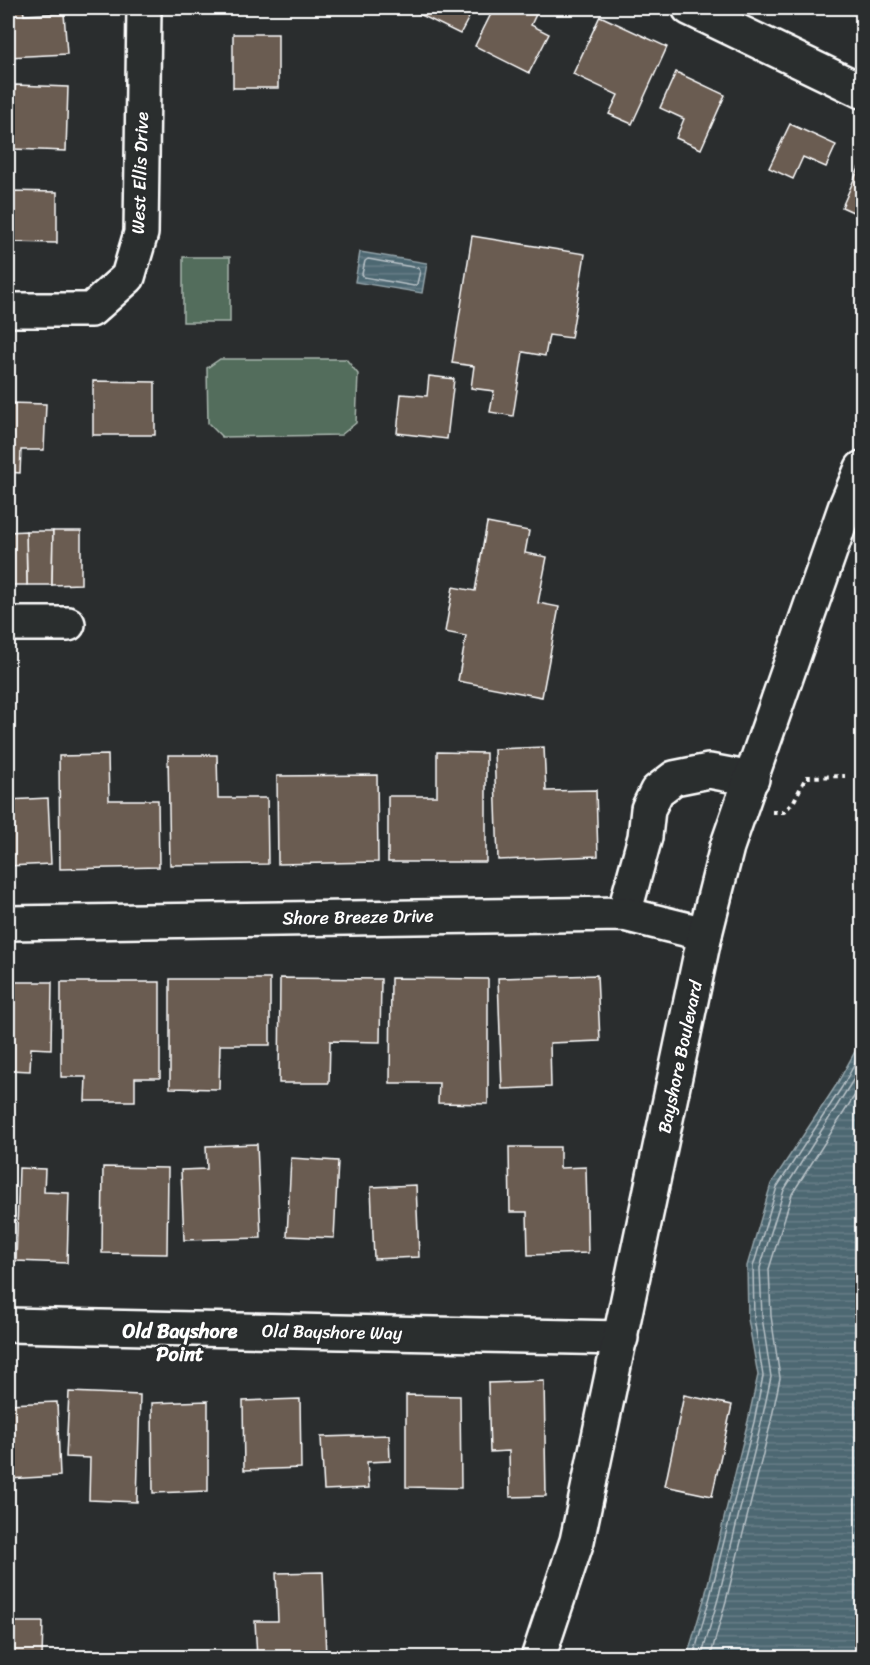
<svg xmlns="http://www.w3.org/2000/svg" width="870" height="1665" font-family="Sriracha,sans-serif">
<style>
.green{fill:#536d5c;stroke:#a9b6ae;stroke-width:1.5}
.water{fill:url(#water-rules);stroke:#94a4aa;stroke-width:1.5}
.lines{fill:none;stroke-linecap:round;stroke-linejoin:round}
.shore{stroke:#b8c2c7;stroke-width:1.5}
.building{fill:#6a5b51;stroke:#fff;stroke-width:1.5}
.minor-casing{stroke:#fff;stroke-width:38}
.path{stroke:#fff;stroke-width:4;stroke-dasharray:4.5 4.5;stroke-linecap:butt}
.minor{stroke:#2a2d2e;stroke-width:33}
.labels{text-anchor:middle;stroke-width:5;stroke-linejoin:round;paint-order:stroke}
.street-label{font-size:18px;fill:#fff;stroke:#2a2d2e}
.neighbourhood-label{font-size:20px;font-weight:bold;fill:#fff;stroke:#2a2d2e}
</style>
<defs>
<pattern id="water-rules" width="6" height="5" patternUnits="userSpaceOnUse" patternTransform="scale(1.5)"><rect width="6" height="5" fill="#4d6772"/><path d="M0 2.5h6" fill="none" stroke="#687e87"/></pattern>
</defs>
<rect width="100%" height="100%" fill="#2a2d2e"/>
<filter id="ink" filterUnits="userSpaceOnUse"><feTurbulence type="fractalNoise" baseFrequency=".0167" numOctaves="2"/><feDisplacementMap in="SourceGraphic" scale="12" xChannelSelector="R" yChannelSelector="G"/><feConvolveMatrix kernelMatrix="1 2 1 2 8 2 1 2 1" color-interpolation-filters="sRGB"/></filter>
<g filter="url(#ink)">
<g class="green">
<rect x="183" y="257" width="47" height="65"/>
<polygon points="220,359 346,359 358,374 356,423 341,435 222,437 208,423 207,368"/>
</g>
<g class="water">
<polygon points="360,252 427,263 422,293 355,282"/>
<polygon points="862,1039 862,1657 687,1657 705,1596 748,1421 758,1375 748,1319 747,1266 771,1184 837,1084"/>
</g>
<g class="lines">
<g class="shore">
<polygon points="368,259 418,268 420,271 417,284 414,286 364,277 362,274 365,261"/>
<polyline points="693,1658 710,1597 754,1422 763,1376 754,1318 753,1267 777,1187 842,1087 862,1051"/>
<polyline points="701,1658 718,1599 761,1424 771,1377 762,1317 760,1268 784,1190 862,1066"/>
<polyline points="710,1658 726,1601 770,1426 780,1378 771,1316 769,1269 792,1194 862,1084"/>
</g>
</g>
<g class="building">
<polygon points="8,8 23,8 24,15 64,13 67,54 8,57"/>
<polygon points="417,8 474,8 460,34 415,12"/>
<polygon points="494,8 539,8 531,25 549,34 529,73 475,46"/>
<polygon points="600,16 667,47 632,124 609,114 618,95 573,74"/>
<rect x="233" y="34" width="45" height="54"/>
<polygon points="676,72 725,95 701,149 676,138 684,119 660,108"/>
<polygon points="15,85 68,87 66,151 13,149"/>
<polygon points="790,124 836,145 826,167 803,157 793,179 769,168"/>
<polygon points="862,161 862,216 842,207"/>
<polygon points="8,191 57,192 57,243 8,242"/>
<polygon points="472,236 585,254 571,338 549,335 545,356 523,352 513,416 490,412 494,391 471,388 474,366 452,363"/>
<polygon points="429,376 454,379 447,439 397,433 401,394 427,396"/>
<polygon points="93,381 155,382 155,435 93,435"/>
<polygon points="8,403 46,404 44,450 21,450 20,473 8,472"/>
<polygon points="487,523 529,531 525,553 547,557 538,603 559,607 542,697 458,681 466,636 445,632 453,587 475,591"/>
<polygon points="26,531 53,531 52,585 27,585"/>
<polygon points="26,531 27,585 8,585 8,532"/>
<polygon points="53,531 81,531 81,584 52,585"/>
<polygon points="544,747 546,791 596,790 598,856 498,860 494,749"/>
<polygon points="437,752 486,753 486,862 388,862 388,796 437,796"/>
<polygon points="108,755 109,800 158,800 159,867 60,869 59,756"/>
<polygon points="168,755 217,755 218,798 267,798 268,864 170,865"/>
<polygon points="377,775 378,862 278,864 277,776"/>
<polygon points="48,798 51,864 8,866 8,800"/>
<polygon points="597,975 600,1041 550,1043 551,1087 502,1089 498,978"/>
<polygon points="280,978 381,979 380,1042 330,1041 329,1083 279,1083"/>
<polygon points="391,978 488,979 488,1104 438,1103 439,1083 390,1083"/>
<polygon points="170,979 270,979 270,1045 220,1045 219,1089 170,1088"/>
<polygon points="8,982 52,982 51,1049 31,1048 30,1071 10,1070 10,1092 8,1092"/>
<polygon points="61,982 160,982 160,1078 135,1078 135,1101 85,1101 86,1077 61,1077"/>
<polygon points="257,1144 261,1238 184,1240 181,1170 207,1169 206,1146"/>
<polygon points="509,1147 560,1147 560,1168 586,1167 588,1253 528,1255 527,1212 510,1212"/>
<polygon points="291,1158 338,1161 334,1238 287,1236"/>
<polygon points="103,1167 168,1168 167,1254 102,1253"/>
<polygon points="19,1168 45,1169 44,1192 69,1193 67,1263 16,1261"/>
<polygon points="416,1185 419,1257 374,1259 371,1187"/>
<polygon points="544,1381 546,1496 510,1497 509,1451 490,1452 488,1383"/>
<polygon points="69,1392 140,1395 137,1502 89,1500 90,1458 66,1457"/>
<polygon points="406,1395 460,1396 461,1488 406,1487"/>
<polygon points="684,1395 732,1405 712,1496 665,1486"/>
<polygon points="300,1399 301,1468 244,1470 243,1401"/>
<polygon points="208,1401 208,1491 153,1493 152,1403"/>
<polygon points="57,1402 60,1476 8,1479 8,1404"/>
<polygon points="389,1435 390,1461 367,1462 369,1488 324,1490 321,1437"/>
<polygon points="323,1572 326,1658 257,1658 255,1621 278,1621 276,1573"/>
<polygon points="8,1622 43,1622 42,1658 8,1658"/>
</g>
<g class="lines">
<g class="minor-casing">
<g id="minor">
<polyline points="689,8 862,91"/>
<polyline points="8,310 91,310 128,277 141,233 144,8"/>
<polyline points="8,624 68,624"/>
<polyline points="624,914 645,837 648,809 657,791 674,778 709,771 752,779"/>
<polyline points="8,923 624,914 705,934"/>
<polyline points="8,1325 621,1338"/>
<polyline points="538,1658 577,1541 705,934 727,847 845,508 862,468"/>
</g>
</g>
<polyline class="path" points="772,812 784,812 794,801 806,777 845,776"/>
<use href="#minor" class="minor"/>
</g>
</g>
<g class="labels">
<g class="street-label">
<text transform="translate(140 173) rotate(-88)" y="6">West Ellis Drive</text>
<text transform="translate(358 917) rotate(-1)" y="6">Shore Breeze Drive</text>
<text transform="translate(680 1057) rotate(-78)" y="6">Bayshore Boulevard</text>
<text transform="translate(332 1332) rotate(1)" y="6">Old Bayshore Way</text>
</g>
<g class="neighbourhood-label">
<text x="180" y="1338">Old Bayshore<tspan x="180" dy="23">Point</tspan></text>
</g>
</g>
<rect width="870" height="1665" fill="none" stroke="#2a2d2e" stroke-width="30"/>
<rect x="15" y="15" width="840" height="1635" fill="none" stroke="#fff" stroke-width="2" filter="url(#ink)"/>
</svg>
